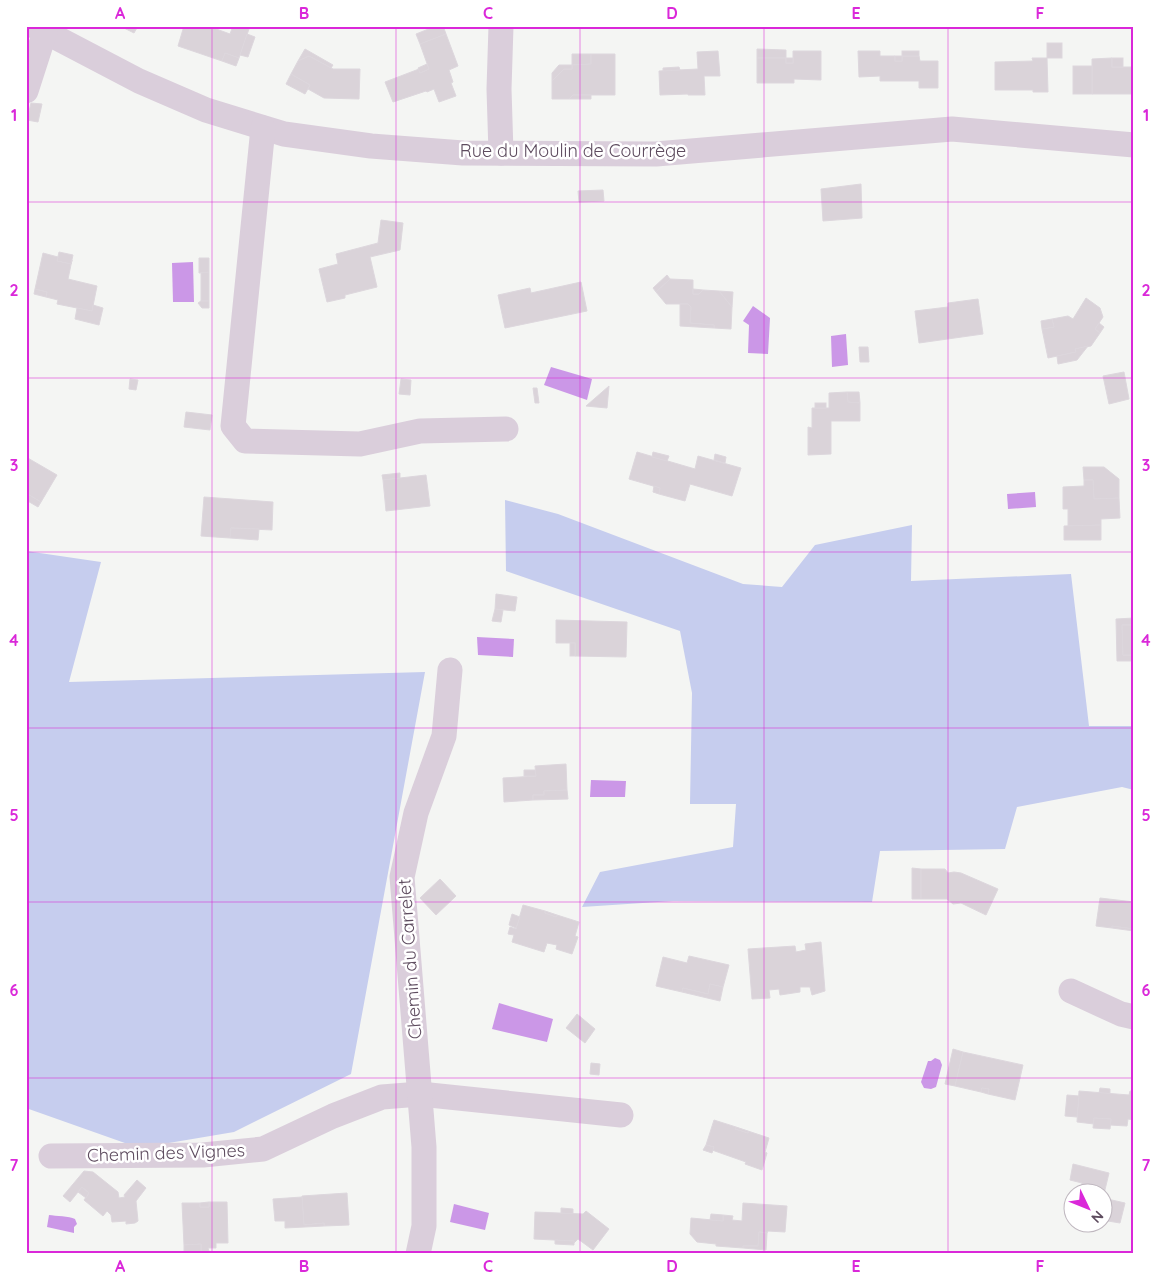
<svg xmlns="http://www.w3.org/2000/svg" width="1160" height="1280" font-family="Quicksand,sans-serif">
<style>
.green{fill:#c6cdee}
.water{fill:#cb97e7}
.building{fill:#dad3d9;stroke:#ddd7dd}
.lines{fill:none;stroke-linecap:round;stroke-linejoin:round}
.minor{stroke:#dacedb;stroke-width:25}
.grid{fill:none;stroke:#da28d9;stroke-width:1;stroke-opacity:0.55}
.labels{text-anchor:middle;stroke-width:5;stroke-linejoin:round;paint-order:stroke}
.street-label{font-size:18px;fill:#5e4c5f;stroke:#fff}
.neatline{fill:none;stroke:#da28d9;stroke-width:2}
.grid-label{font-size:16px;text-anchor:middle;font-weight:bold;fill:#da28d9}
</style>
<rect width="100%" height="100%" fill="#f4f5f3"/>
<g class="green">
<polygon points="505,500 558,514 743,584 782,587 815,545 912,525 911,581 1071,574 1089,726 1134,726 1134,790 1122,787 1017,807 1005,849 880,851 872,902 673,901 582,907 600,872 733,847 736,804 690,804 692,693 680,631 506,571"/>
<polygon points="26,551 101,562 69,682 425,672 351,1074 234,1132 139,1148 26,1108"/>
</g>
<g class="water">
<polygon points="193,262 194,302 173,302 172,263"/>
<polygon points="753,306 770,318 768,354 748,353 749,325 743,321"/>
<polygon points="846,334 848,365 832,367 831,336"/>
<polygon points="551,367 592,379 587,400 544,385"/>
<polygon points="1035,492 1036,507 1008,509 1007,494"/>
<polygon points="477,637 514,639 513,657 478,655"/>
<polygon points="591,780 626,781 625,797 590,797"/>
<polygon points="499,1003 553,1019 547,1042 492,1029"/>
<polygon points="935,1058 940,1060 942,1065 936,1087 931,1089 924,1088 921,1082 928,1061 931,1061"/>
<polygon points="454,1204 489,1213 485,1230 450,1222"/>
<path d="M49 1215C56 1216 69 1216 75 1219L77 1224 74 1227V1233L47 1227Z"/>
</g>
<g class="building">
<polygon points="120,26 138,26 134,33"/>
<polygon points="184,26 208,26 230,34 233,26 241,26 249,29 239,58 225,53 222,61 178,46"/>
<polygon points="436,26 443,26 446,34 420,44 416,34"/>
<polygon points="247,34 255,37 248,57 240,55"/>
<polygon points="446,34 458,66 449,70 453,82 451,83 456,96 439,102 434,89 427,92 426,91 393,102 385,82 419,69 420,73 429,69 420,44"/>
<rect x="1047" y="43" width="15" height="15"/>
<polygon points="305,49 333,65 331,68 309,56 298,61"/>
<polygon points="757,49 786,50 786,58 757,58"/>
<polygon points="718,51 720,76 704,76 705,95 688,95 688,94 660,95 659,71 698,69 697,52"/>
<polygon points="793,51 821,51 821,80 794,79 794,83 757,83 757,58 786,58 786,63 793,63"/>
<polygon points="858,51 880,51 880,56 895,56 895,61 902,61 902,56 919,56 920,61 938,61 938,88 919,88 919,81 880,81 880,76 859,77"/>
<rect x="902" y="51" width="17" height="5"/>
<polygon points="225,53 239,58 236,66 222,61"/>
<polygon points="572,54 591,54 591,64 572,65"/>
<polygon points="591,54 615,54 615,95 573,95 569,99 552,99 552,81 564,69 572,69 572,65 591,64"/>
<polygon points="309,56 333,69 360,69 359,99 324,98 308,89 310,85 291,74 298,61"/>
<rect x="895" y="56" width="7" height="5"/>
<rect x="786" y="58" width="7" height="5"/>
<polygon points="1032,58 1047,58 1048,92 1033,92 1033,90 995,90 995,62 1033,61"/>
<polygon points="1112,58 1112,67 1134,67 1134,94 1092,94 1092,59"/>
<rect x="1112" y="58" width="11" height="9"/>
<polygon points="427,64 429,69 420,73 418,68"/>
<polygon points="559,65 572,65 572,69 564,69 552,81 552,73"/>
<rect x="1073" y="66" width="19" height="28"/>
<polygon points="679,67 680,70 663,71 663,68"/>
<polygon points="291,74 310,85 305,94 286,84"/>
<polygon points="573,95 591,95 591,99 569,99"/>
<polygon points="31,103 42,104 38,122 27,120"/>
<polygon points="861,184 862,218 823,221 821,189"/>
<polygon points="603,190 604,201 579,202 578,191"/>
<polygon points="381,220 403,223 400,250 370,257 377,287 345,295 345,298 327,302 319,269 338,264 336,254 378,243"/>
<polygon points="59,252 73,255 71,264 57,261"/>
<polygon points="43,253 58,257 57,261 71,264 72,260 68,279 97,286 92,311 57,304 58,300 46,297 47,292 35,289"/>
<polygon points="199,258 209,258 209,272 199,273"/>
<polygon points="209,272 209,301 201,301 201,273"/>
<polygon points="667,275 670,279 656,292 653,288"/>
<polygon points="670,279 693,280 693,294 699,294 703,290 719,291 732,307 731,329 714,328 714,325 690,323 691,307 688,304 666,304 656,292"/>
<polygon points="581,282 587,311 505,328 498,295 530,288 531,293"/>
<polygon points="35,289 47,292 46,297 34,294"/>
<polygon points="693,289 703,290 699,294 693,294"/>
<polygon points="719,291 733,292 732,307"/>
<polygon points="1086,298 1100,308 1103,317 1095,329 1100,333 1091,346 1075,349 1076,352 1048,358 1042,329 1054,327 1052,319 1068,316 1073,319"/>
<polygon points="978,299 983,334 919,343 915,311 948,307 948,303"/>
<polygon points="201,301 209,301 209,308 202,308 198,303"/>
<polygon points="680,304 688,304 691,307 690,323 714,325 714,328 680,326"/>
<polygon points="93,305 103,308 99,325 75,319 77,308 92,311"/>
<polygon points="1052,319 1054,327 1042,329 1041,321"/>
<polygon points="1099,323 1104,327 1100,333 1095,329"/>
<polygon points="1088,346 1077,360 1058,364 1057,356 1076,352 1075,349"/>
<polygon points="859,347 868,347 869,362 860,362"/>
<polygon points="1124,372 1129,399 1109,404 1103,376"/>
<polygon points="130,379 138,380 136,390 129,389"/>
<polygon points="401,379 411,380 410,395 399,394"/>
<polygon points="609,386 607,408 586,406"/>
<polygon points="533,388 537,388 539,403 535,403"/>
<polygon points="847,392 859,392 860,403 848,402"/>
<polygon points="847,392 848,402 860,403 860,421 831,421 831,454 808,455 808,427 812,428 812,408 829,408 829,393"/>
<rect x="815" y="403" width="11" height="5"/>
<polygon points="186,412 212,415 210,430 184,427"/>
<polygon points="637,452 695,469 698,456 741,468 732,496 690,484 685,501 659,494 660,488 629,479"/>
<polygon points="653,452 669,456 667,461 652,457"/>
<polygon points="715,454 726,457 725,463 714,460"/>
<polygon points="26,457 57,475 41,502 26,493"/>
<polygon points="1083,467 1104,467 1119,479 1119,498 1094,499 1093,480 1084,480"/>
<polygon points="400,473 400,478 383,480 382,475"/>
<polygon points="426,475 430,506 386,511 383,480"/>
<polygon points="1084,480 1093,480 1094,499 1119,498 1120,518 1101,519 1101,525 1068,526 1068,509 1063,509 1063,487 1084,486"/>
<polygon points="654,486 660,488 659,494 653,492"/>
<polygon points="26,493 41,502 38,507 26,500"/>
<polygon points="204,497 273,502 272,530 231,528 230,538 201,536"/>
<polygon points="1101,525 1101,540 1064,540 1064,526"/>
<polygon points="231,528 259,529 258,540 230,538"/>
<polygon points="496,594 517,597 515,611 495,609"/>
<polygon points="495,609 503,610 501,622 492,621"/>
<polygon points="1134,618 1134,625 1122,625 1123,655 1134,655 1134,661 1117,661 1116,619"/>
<polygon points="556,620 627,622 626,657 575,656 575,643 556,643"/>
<polygon points="1122,625 1134,625 1134,655 1123,655"/>
<rect x="570" y="643" width="5" height="13"/>
<polygon points="566,764 567,790 544,791 544,795 533,795 533,800 504,802 503,778 536,776 535,766"/>
<polygon points="524,770 535,770 536,776 524,776"/>
<polygon points="567,790 568,799 533,800 533,795 544,795 544,791"/>
<polygon points="912,868 921,869 921,899 912,899"/>
<polygon points="921,869 945,869 948,873 954,872 961,873 998,889 986,915 961,903 953,904 947,899 921,899"/>
<polygon points="440,879 456,896 436,915 420,898"/>
<polygon points="1100,898 1134,902 1134,929 1112,926 1112,928 1096,926"/>
<polygon points="523,905 545,911 545,913 556,917 557,915 579,922 575,936 578,937 572,954 556,949 557,945 547,943 544,952 512,942 514,935 508,934 510,927 516,929"/>
<polygon points="545,911 557,915 556,917 545,913"/>
<polygon points="512,914 520,917 516,928 509,925"/>
<polygon points="1112,926 1134,929 1134,931 1112,928"/>
<polygon points="821,942 825,991 812,995 810,987 800,987 800,992 780,995 779,989 769,990 770,998 752,999 748,949 795,946 796,952 806,950 805,944"/>
<polygon points="689,956 729,965 723,987 710,984 708,994 683,988 682,992 656,986 663,957 687,963"/>
<polygon points="710,984 723,987 720,1001 682,992 683,988 708,994"/>
<polygon points="577,1014 595,1029 585,1043 566,1028"/>
<polygon points="953,1049 963,1052 955,1086 945,1084"/>
<polygon points="963,1052 1023,1065 1015,1100 988,1094 989,1089 982,1088 981,1092 955,1086"/>
<polygon points="591,1063 600,1064 599,1075 590,1074"/>
<polygon points="982,1088 989,1089 988,1094 981,1092"/>
<polygon points="1100,1088 1110,1089 1110,1094 1099,1093"/>
<polygon points="1079,1091 1129,1095 1130,1091 1134,1091 1134,1120 1128,1119 1127,1126 1110,1125 1111,1119 1094,1118 1094,1124 1077,1122"/>
<polygon points="1067,1095 1079,1096 1077,1117 1065,1116"/>
<polygon points="1094,1118 1111,1119 1110,1129 1093,1128"/>
<polygon points="714,1120 736,1127 735,1129 748,1133 748,1131 769,1138 765,1152 767,1153 762,1170 745,1164 746,1162 712,1150 714,1147 706,1145"/>
<polygon points="736,1127 748,1131 748,1133 735,1129"/>
<polygon points="706,1145 714,1147 712,1153 703,1150"/>
<polygon points="1073,1164 1109,1173 1103,1198 1125,1203 1120,1223 1102,1220 1102,1192 1081,1192 1082,1183 1070,1180"/>
<polygon points="84,1171 93,1172 118,1192 119,1198 125,1197 124,1195 137,1180 146,1188 136,1201 138,1221 135,1223 126,1224 126,1221 112,1222 111,1215 107,1211 103,1216 84,1200 89,1193 82,1187 70,1202 63,1196"/>
<polygon points="82,1187 89,1193 86,1198 78,1192"/>
<polygon points="347,1193 349,1225 324,1226 324,1223 304,1225 302,1196"/>
<polygon points="302,1197 304,1225 324,1223 324,1226 285,1228 285,1221 275,1221 273,1199"/>
<polygon points="209,1202 227,1202 228,1243 216,1243 216,1248 208,1248 209,1251 201,1252 201,1244 184,1245 182,1203 200,1203 200,1207 209,1207"/>
<polygon points="209,1202 209,1207 200,1207 200,1203"/>
<polygon points="743,1203 787,1206 785,1232 768,1231 767,1233 759,1232 758,1246 743,1246 743,1248 716,1246 716,1244 697,1242 690,1234 691,1218 723,1221 723,1215 733,1216 732,1220 742,1221"/>
<polygon points="561,1208 573,1209 573,1214 561,1213"/>
<polygon points="586,1211 609,1229 593,1250 578,1239 574,1243 574,1241 534,1239 535,1212 583,1214"/>
<polygon points="711,1214 723,1215 723,1221 710,1220"/>
<polygon points="1075,1222 1098,1222 1097,1226"/>
<polygon points="759,1232 767,1233 766,1250 743,1248 743,1246 758,1246"/>
<polygon points="555,1240 574,1241 574,1245 555,1244"/>
<polygon points="201,1244 201,1252 184,1253 184,1245"/>
</g>
<g class="lines">
<g class="minor">
<polyline points="34,26 139,81 206,110 284,134 371,146 463,153 656,154 952,129 1134,145"/>
<polyline points="501,26 499,89 501,153"/>
<polyline points="26,91 45,32"/>
<polyline points="263,128 233,426 245,441 360,444 420,431 506,429"/>
<polyline points="1071,991 1121,1014 1134,1017"/>
<polyline points="51,1156 203,1155 263,1149 333,1116 382,1097 420,1094 621,1115"/>
<polyline points="418,1254 424,1226 424,1147 402,877 416,813 444,736 450,670"/>
</g>
</g>
<path class="grid" d="M212 26V1254M396 26V1254M580 26V1254M764 26V1254M948 26V1254M26 202H1134M26 378H1134M26 552H1134M26 728H1134M26 902H1134M26 1078H1134"/>
<g class="labels">
<g class="street-label">
<text x="573" y="157">Rue du Moulin de Courrège</text>
<text transform="translate(410 959) rotate(-94)" y="6">Chemin du Carrelet</text>
<text transform="translate(166 1153) rotate(-2)" y="6">Chemin des Vignes</text>
</g>
</g>
<rect width="1160" height="1280" fill="none" stroke="#ffffff" stroke-width="55"/>
<g transform="translate(1088 1208) rotate(133)"><circle r="24" fill="#ffffff" stroke="#bfb7bf"/>
<path d="M0-4L9 19L0 12L-9 19Z" fill="#da28d9"/>
<text y="-8" font-size="14" font-weight="bold" text-anchor="middle" fill="#5e4c5f">N</text>
</g>
<rect x="28" y="28" width="1104" height="1224" class="neatline"/>
<g class="grid-label">
<text x="120" y="19">A</text>
<text x="304" y="19">B</text>
<text x="488" y="19">C</text>
<text x="672" y="19">D</text>
<text x="856" y="19">E</text>
<text x="1040" y="19">F</text>
<text x="14" y="121">1</text>
<text x="1146" y="121">1</text>
<text x="14" y="296">2</text>
<text x="1146" y="296">2</text>
<text x="14" y="471">3</text>
<text x="1146" y="471">3</text>
<text x="14" y="646">4</text>
<text x="1146" y="646">4</text>
<text x="14" y="821">5</text>
<text x="1146" y="821">5</text>
<text x="14" y="996">6</text>
<text x="1146" y="996">6</text>
<text x="14" y="1171">7</text>
<text x="1146" y="1171">7</text>
<text x="120" y="1272">A</text>
<text x="304" y="1272">B</text>
<text x="488" y="1272">C</text>
<text x="672" y="1272">D</text>
<text x="856" y="1272">E</text>
<text x="1040" y="1272">F</text>
</g>
</svg>
